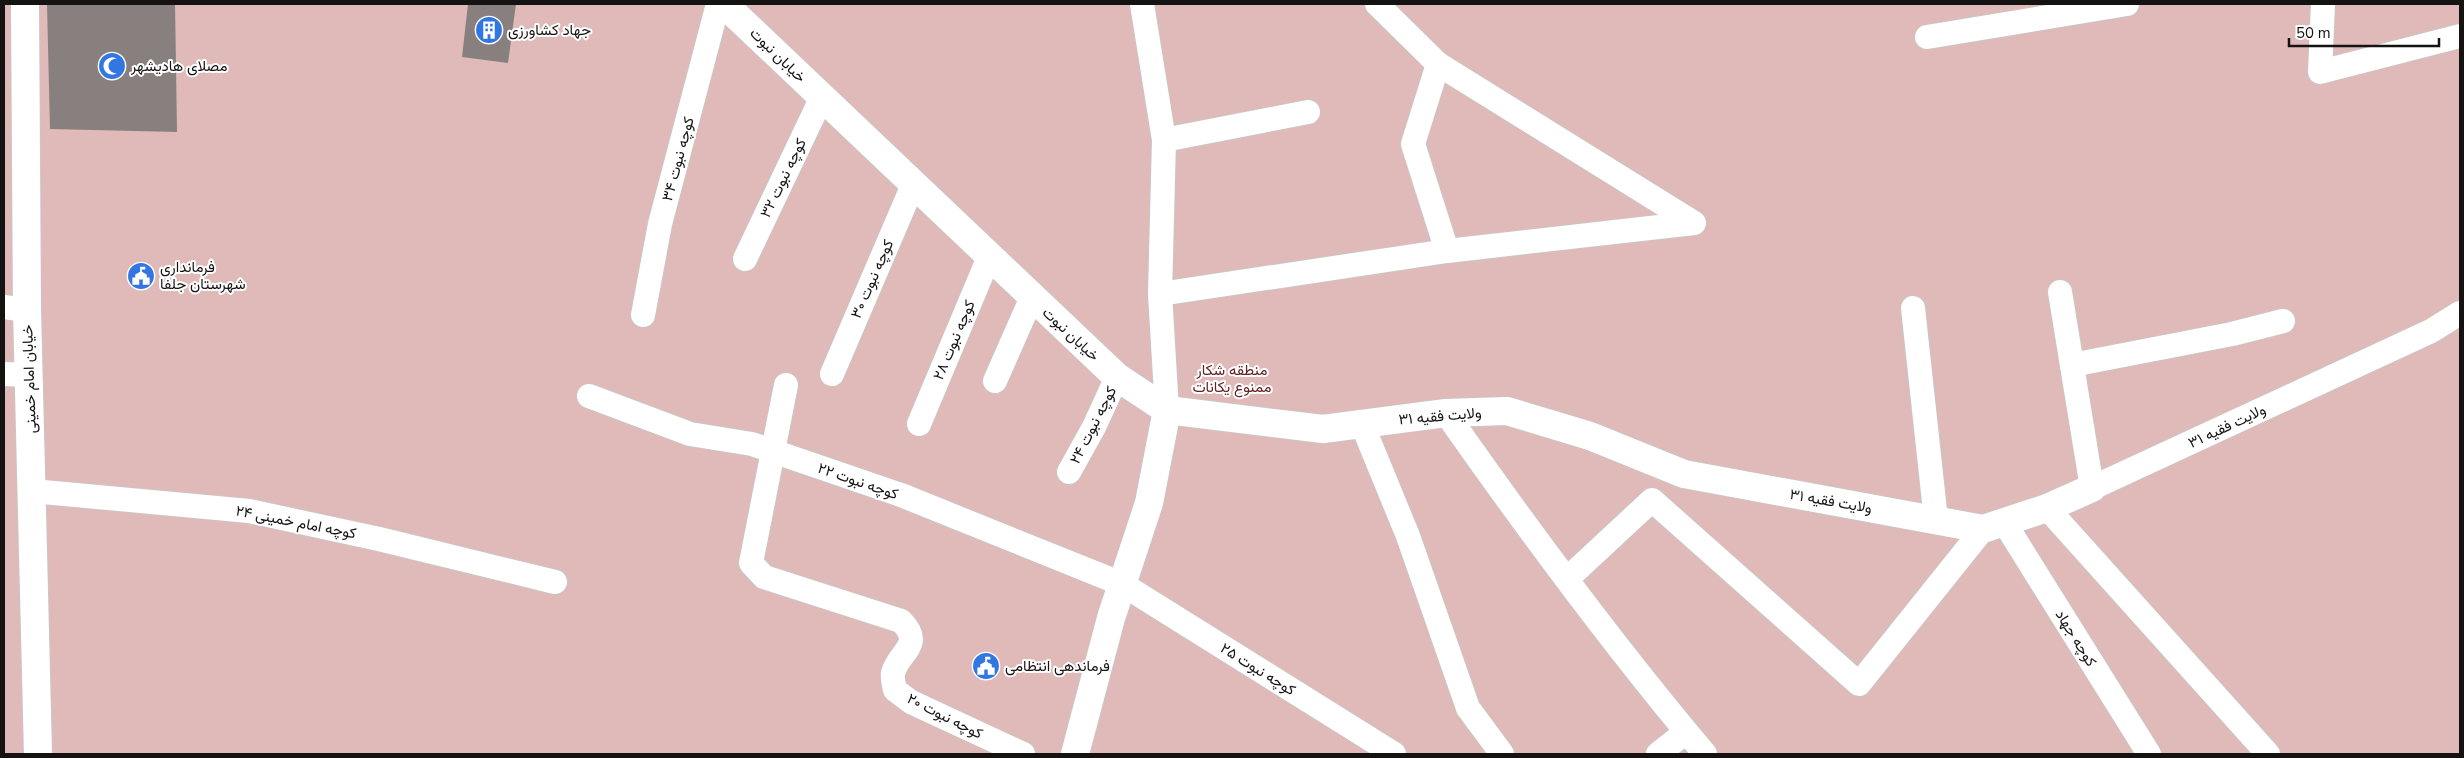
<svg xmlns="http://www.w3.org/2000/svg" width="2464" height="758" font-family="'Nunito Sans',Vazirmatn,sans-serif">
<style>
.green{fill:#dfbab8}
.building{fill:#87807f}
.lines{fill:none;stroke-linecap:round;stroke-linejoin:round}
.street-casing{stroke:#ccc5c4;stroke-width:26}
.secondary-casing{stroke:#ccc5c4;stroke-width:30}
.street{stroke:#fff;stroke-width:24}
.secondary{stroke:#fff;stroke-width:28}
.labels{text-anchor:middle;stroke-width:4;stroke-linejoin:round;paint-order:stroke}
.poi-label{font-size:15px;fill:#151212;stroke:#fff;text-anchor:start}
.street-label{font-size:15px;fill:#151212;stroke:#fff}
.park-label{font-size:15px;fill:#602224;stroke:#fff}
</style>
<rect width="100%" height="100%" fill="#f7efee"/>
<rect class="green" x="4" y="4" width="2456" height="750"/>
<g class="building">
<polygon points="47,4 175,4 177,132 50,129"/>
<polygon points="468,4 516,4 508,63 462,57"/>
</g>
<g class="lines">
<g class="street-casing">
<g id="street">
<polyline points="1142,4 1164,140 1160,294 1167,410"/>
<polyline points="2323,4 2320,72 2460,36"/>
<polyline points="1927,37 2127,4"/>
<polyline points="1438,64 1413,144 1447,251"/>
<polyline points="1164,140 1308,112"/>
<polyline points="745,259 822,97"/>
<polyline points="2060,292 2092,488 2431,331 2460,313"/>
<polyline points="1160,294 1447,251 1694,223 1438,64 1377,4"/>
<polyline points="4,307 27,310"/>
<polyline points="1913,308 1936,520"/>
<polyline points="643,315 660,224 718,4"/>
<polyline points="2072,365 2232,334 2283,321"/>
<polyline points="4,374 29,375"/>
<polyline points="832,374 913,185"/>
<polyline points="995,381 1032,297"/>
<path d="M786 385 751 563 764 577 901 621C925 645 899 651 893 673 892 678 894 685 895 690L911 702 1023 754"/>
<polyline points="589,396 690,434 752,444 901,495 1122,584 1394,754"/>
<path d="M1446 413C1528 530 1613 645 1705 754"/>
<polyline points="919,424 989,257"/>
<polyline points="1362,424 1408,536 1468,708 1502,754"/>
<polyline points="1069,472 1094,427 1117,377"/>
<polyline points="32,491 249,511 379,539 555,582"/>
<polyline points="2047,508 2268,754"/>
<polyline points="2004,522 2149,754"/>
<polyline points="1567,579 1652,500 1859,684 1983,529"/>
<polyline points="1658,754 1686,732"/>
</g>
</g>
<g class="secondary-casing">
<g id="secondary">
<polyline points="25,4 27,310 38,754"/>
<polyline points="724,4 1117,377 1167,410 1323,429 1446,413 1507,411 1590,436 1684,474 1983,529 2047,508 2092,488"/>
<polyline points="1075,754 1111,618 1149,503 1167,410"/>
</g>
</g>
<use href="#street" class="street"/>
<use href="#secondary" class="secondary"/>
</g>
<defs>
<g id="building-disc" transform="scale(1.4375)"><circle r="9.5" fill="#3176e3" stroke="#fff"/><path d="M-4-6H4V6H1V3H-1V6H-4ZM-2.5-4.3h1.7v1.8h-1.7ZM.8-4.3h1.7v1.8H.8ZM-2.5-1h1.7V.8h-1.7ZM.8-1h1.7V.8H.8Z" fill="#fff"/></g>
<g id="mosque-disc" transform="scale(1.4375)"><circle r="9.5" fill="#3176e3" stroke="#fff"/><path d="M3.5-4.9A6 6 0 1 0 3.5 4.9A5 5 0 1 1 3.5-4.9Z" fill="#fff"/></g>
<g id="civic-disc" transform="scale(1.4375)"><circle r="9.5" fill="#3176e3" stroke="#fff"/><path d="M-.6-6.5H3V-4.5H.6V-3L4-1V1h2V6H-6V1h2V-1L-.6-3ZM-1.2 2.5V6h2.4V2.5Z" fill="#fff"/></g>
</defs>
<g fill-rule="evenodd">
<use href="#building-disc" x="489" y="30"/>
<use href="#mosque-disc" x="112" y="66"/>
<use href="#civic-disc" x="141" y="276"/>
<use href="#civic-disc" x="986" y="666"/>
</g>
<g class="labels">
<g class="poi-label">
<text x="508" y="35">جهاد کشاورزی</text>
<text x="131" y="71">مصلای هادیشهر</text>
<text x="160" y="272">فرمانداری<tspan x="160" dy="17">شهرستان جلفا</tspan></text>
<text x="1005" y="671">فرماندهی انتظامی</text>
</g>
<g class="street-label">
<text transform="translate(778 55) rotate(44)" y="5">خیابان نبوت</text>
<text transform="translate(678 159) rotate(-75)" y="5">کوچه نبوت ۳۴</text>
<text transform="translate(783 178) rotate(-64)" y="5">کوچه نبوت ۳۲</text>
<text transform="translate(872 279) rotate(-66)" y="5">کوچه نبوت ۳۰</text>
<text transform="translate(1071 334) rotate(43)" y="5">خیابان نبوت</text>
<text transform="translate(954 340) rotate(-67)" y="5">کوچه نبوت ۲۸</text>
<text transform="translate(29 379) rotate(-92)" y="5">خیابان امام خمینی</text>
<text transform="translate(1440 416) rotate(-5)" y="5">ولایت فقیه ۳۱</text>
<text transform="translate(1093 425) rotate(-63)" y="5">کوچه نبوت ۲۴</text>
<text transform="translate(2227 426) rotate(-25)" y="5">ولایت فقیه ۳۱</text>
<text transform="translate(858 481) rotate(19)" y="5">کوچه نبوت ۲۲</text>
<text transform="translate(1831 501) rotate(10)" y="5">ولایت فقیه ۳۱</text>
<text transform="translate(296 522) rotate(11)" y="5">کوچه امام خمینی ۲۴</text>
<text transform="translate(2076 638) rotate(58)" y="5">کوچه جهاد</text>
<text transform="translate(1258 669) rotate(32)" y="5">کوچه نبوت ۲۵</text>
<text transform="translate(945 716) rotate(27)" y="5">کوچه نبوت ۲۰</text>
</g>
<g class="park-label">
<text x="1232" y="375">منطقه شکار<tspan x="1232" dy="17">ممنوع یکانات</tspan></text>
</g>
</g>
<rect width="2464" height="758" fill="none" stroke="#151212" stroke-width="10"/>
<path d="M2289 38v8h150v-8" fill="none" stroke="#151212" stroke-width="2.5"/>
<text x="2296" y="38" font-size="15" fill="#151212" stroke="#ffffff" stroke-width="4" paint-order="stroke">50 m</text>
</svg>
